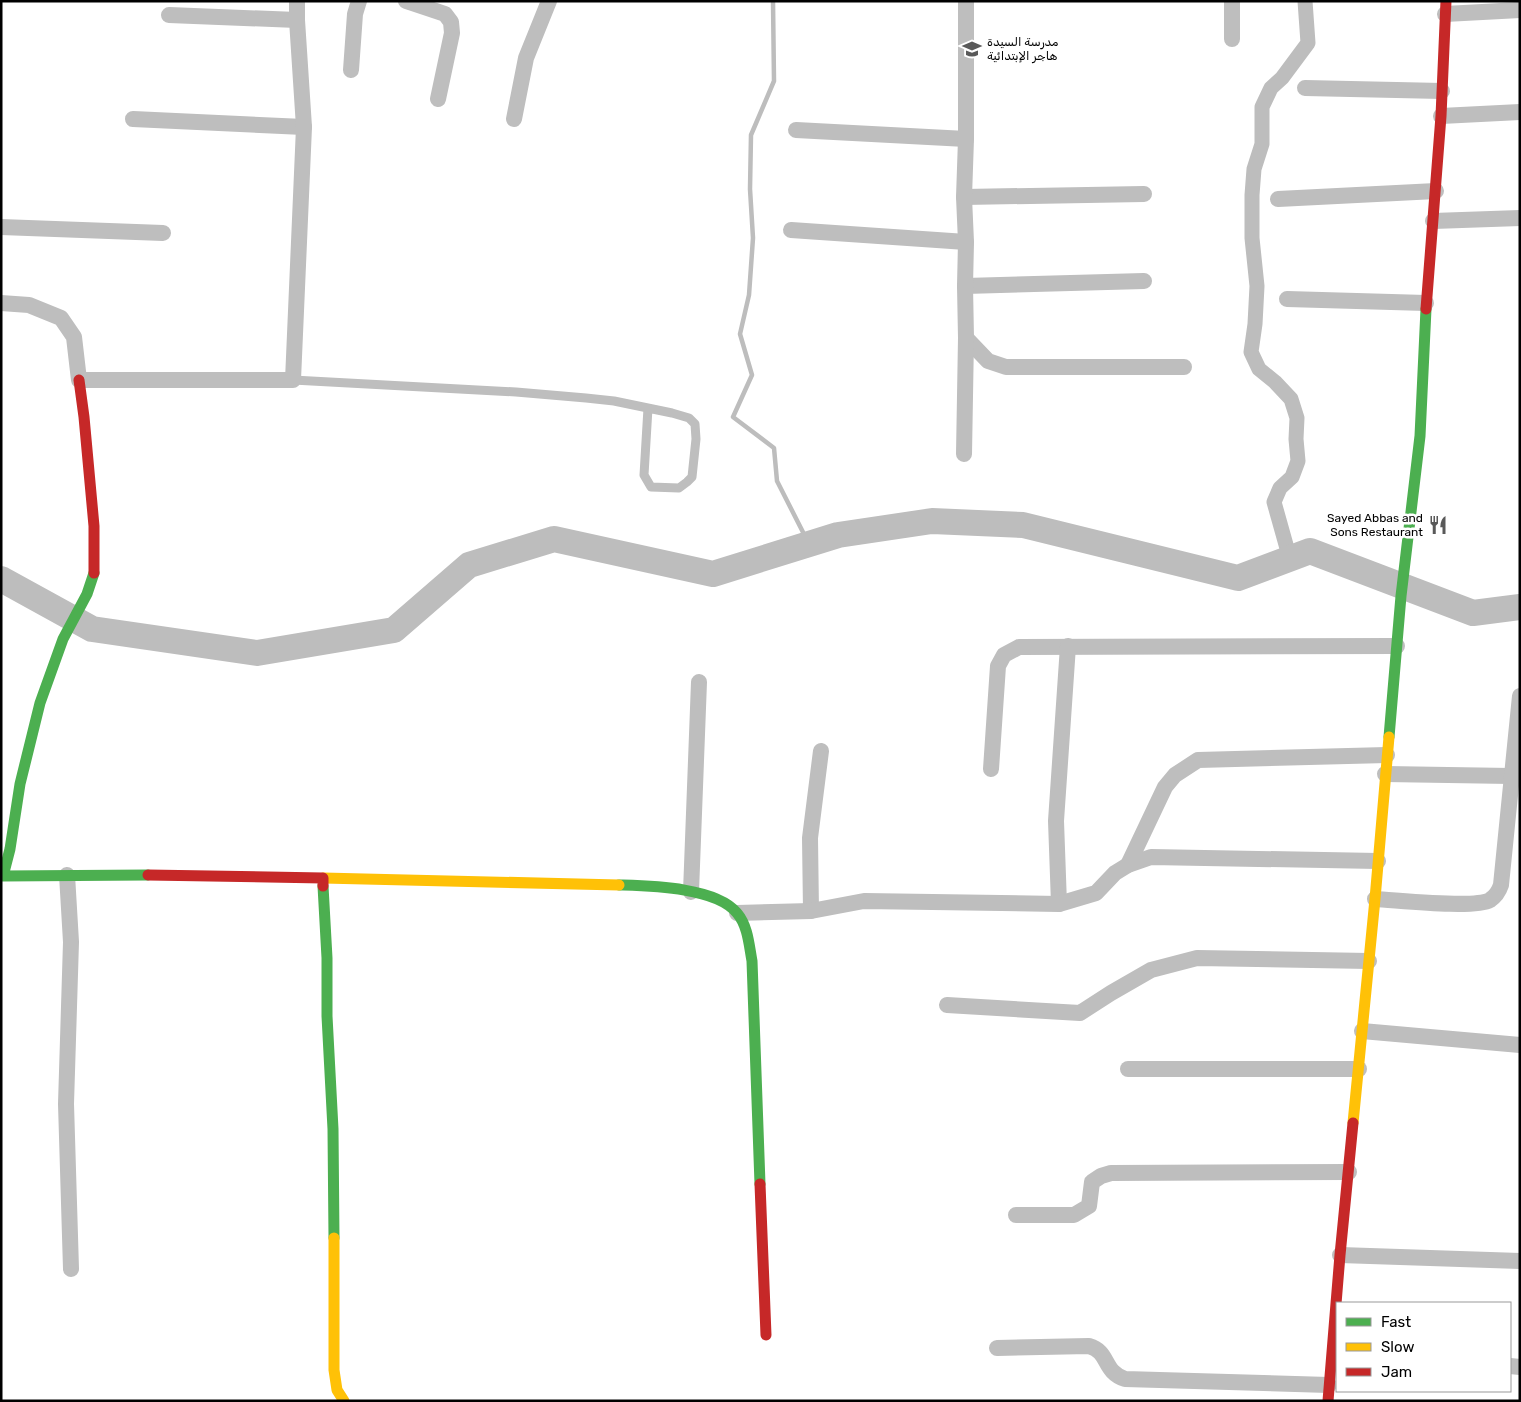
<svg xmlns="http://www.w3.org/2000/svg" width="1521" height="1402" font-family="Rubik,Vazirmatn,sans-serif">
<style>
.lines{fill:none;stroke-linecap:round;stroke-linejoin:round}
.stream{stroke:#bdbdbd;stroke-width:4.5}
.canal{stroke:#bdbdbd;stroke-width:15}
.river{stroke:#bdbdbd;stroke-width:26}
.lane{stroke:#bebebe;stroke-width:9}
.street{stroke:#bebebe;stroke-width:16}
.fast{stroke:#4caf50;stroke-width:11}
.slow{stroke:#ffc107;stroke-width:11}
.jam{stroke:#c62828;stroke-width:11}
.labels{text-anchor:middle;stroke-width:5;stroke-linejoin:round;paint-order:stroke}
.poi-label{font-size:12px;fill:#000;stroke:#fff;text-anchor:start}
</style>
<rect width="100%" height="100%" fill="#fff"/>
<g class="lines">
<polyline class="stream" points="773,1 774,81 751,135 750,189 753,238 749,295 740,334 752,375 733,417 774,448 777,481 809,544"/>
<polyline class="canal" points="1290,559 1274,502 1280,488 1292,477 1298,461 1296,439 1297,418 1291,399 1275,382 1259,369 1251,352 1255,324 1257,286 1252,238 1252,195 1254,169 1262,144 1262,107 1271,88 1282,78 1308,43 1305,1"/>
<polyline class="river" points="1,579 92,629 257,653 394,630 469,565 554,539 713,574 838,535 932,521 1023,525 1238,578 1310,551 1473,613 1520,607"/>
<polyline class="lane" points="293,380 516,392 586,398 614,401 672,413 689,418 695,424 696,439 692,477 687,482 679,488 651,487 644,475 648,408"/>
<g class="street">
<polyline points="406,1 445,14 451,22 452,33 438,99"/>
<polyline points="1232,1 1232,39"/>
<polyline points="1445,14 1520,10"/>
<polyline points="169,15 297,20"/>
<polyline points="351,70 355,14 359,1"/>
<polyline points="1305,88 1442,91"/>
<polyline points="1441,116 1520,112"/>
<polyline points="133,119 304,127"/>
<polyline points="514,119 526,58 549,1"/>
<polyline points="796,130 966,139"/>
<polyline points="964,197 1144,194"/>
<polyline points="1278,199 1436,191"/>
<polyline points="1433,221 1520,218"/>
<polyline points="1,227 163,233"/>
<polyline points="791,230 966,242"/>
<polyline points="965,286 1144,281"/>
<polyline points="1287,299 1426,303"/>
<polyline points="1,303 29,305 61,318 74,337 79,380 293,380 304,127 297,20 297,1"/>
<polyline points="966,338 988,361 1006,367 1184,367"/>
<polyline points="964,454 966,338 965,286 966,242 964,197 966,139 966,1"/>
<polyline points="991,769 998,666 1004,655 1019,647 1397,646"/>
<polyline points="1385,774 1511,776"/>
<polyline points="1128,865 1165,787 1175,775 1198,760 1387,755"/>
<polyline points="67,875 71,942 66,1104 71,1269"/>
<polyline points="691,892 699,682"/>
<path d="M1375 899C1397 900 1474 909 1490 900 1496 896 1499 891 1501 885L1520 696"/>
<polyline points="1059,904 1056,821 1068,646"/>
<polyline points="811,911 810,838 821,751"/>
<polyline points="737,913 811,911 864,901 1059,904 1096,893 1115,873 1128,865 1151,857 1378,861"/>
<polyline points="947,1005 1080,1013 1111,993 1151,970 1197,958 1369,961"/>
<polyline points="1362,1031 1520,1045"/>
<polyline points="1128,1069 1359,1069"/>
<polyline points="1016,1215 1074,1215 1089,1206 1092,1182 1101,1176 1111,1173 1349,1172"/>
<polyline points="1340,1255 1520,1261"/>
<path d="M997 1348 1089 1346C1110 1352 1102 1371 1125 1379L1329 1385"/>
<polyline points="1510,1366 1520,1367"/>
</g>
<g class="fast">
<polyline points="94,573 87,594 63,639 40,703 20,784 10,849 3,876 148,875"/>
<polyline points="1389,737 1401,596 1420,436 1426,309"/>
<path d="M619 885C650 886 716 887 737 913 748 926 749 945 752 961L760 1184"/>
<polyline points="323,886 327,958 327,1016 333,1129 334,1238"/>
</g>
<g class="slow">
<polyline points="323,878 619,885"/>
<polyline points="1353,1123 1375,899 1389,737"/>
<polyline points="334,1238 334,1370 337,1390 344,1401"/>
</g>
<g class="jam">
<polyline points="1426,309 1441,116 1446,1"/>
<polyline points="79,380 84,417 94,526 94,573"/>
<polyline points="148,875 323,878 323,886"/>
<polyline points="760,1184 766,1335"/>
<polyline points="1328,1401 1340,1255 1353,1123"/>
</g>
</g>
<defs>
<g id="school-bare" transform="scale(1.5)"><path d="M0-5L7-2L0 1L-7-2ZM-4 1L0 2.5L4 1V4Q0 6-4 4Z" fill="#595959" stroke="#fff" stroke-width="2.5" paint-order="stroke"/></g>
<g id="restaurant-bare" transform="scale(1.5)"><path d="M-5-6h1v4h1v-4h1v4h1v-4h1v5L-1.5 .5V6h-2V.5L-5-1ZM5-6V6H3V1.5H1.5Q1.5-4 5-6Z" fill="#595959" stroke="#fff" stroke-width="2.5" paint-order="stroke"/></g>
</defs>
<g fill-rule="evenodd">
<use href="#school-bare" x="972" y="49"/>
<use href="#restaurant-bare" x="1438" y="525"/>
</g>
<g class="labels">
<g class="poi-label">
<text x="987" y="46">مدرسة السيدة<tspan x="987" dy="14">هاجر الإبتدائية</tspan></text>
<text x="1423" y="522" text-anchor="end">Sayed Abbas and<tspan x="1423" dy="14">Sons Restaurant</tspan></text>
</g>
</g>
<rect width="1521" height="1402" fill="none" stroke="#000000" stroke-width="5"/>
<rect x="1336" y="1302" width="175" height="90" fill="#ffffff" stroke="#999999"/>
<rect x="1346" y="1318" width="25" height="8" fill="#4caf50" stroke="#999999"/>
<text x="1381" y="1327" font-size="15" fill="#000000">Fast</text>
<rect x="1346" y="1343" width="25" height="8" fill="#ffc107" stroke="#999999"/>
<text x="1381" y="1352" font-size="15" fill="#000000">Slow</text>
<rect x="1346" y="1368" width="25" height="8" fill="#c62828" stroke="#999999"/>
<text x="1381" y="1377" font-size="15" fill="#000000">Jam</text>
</svg>
